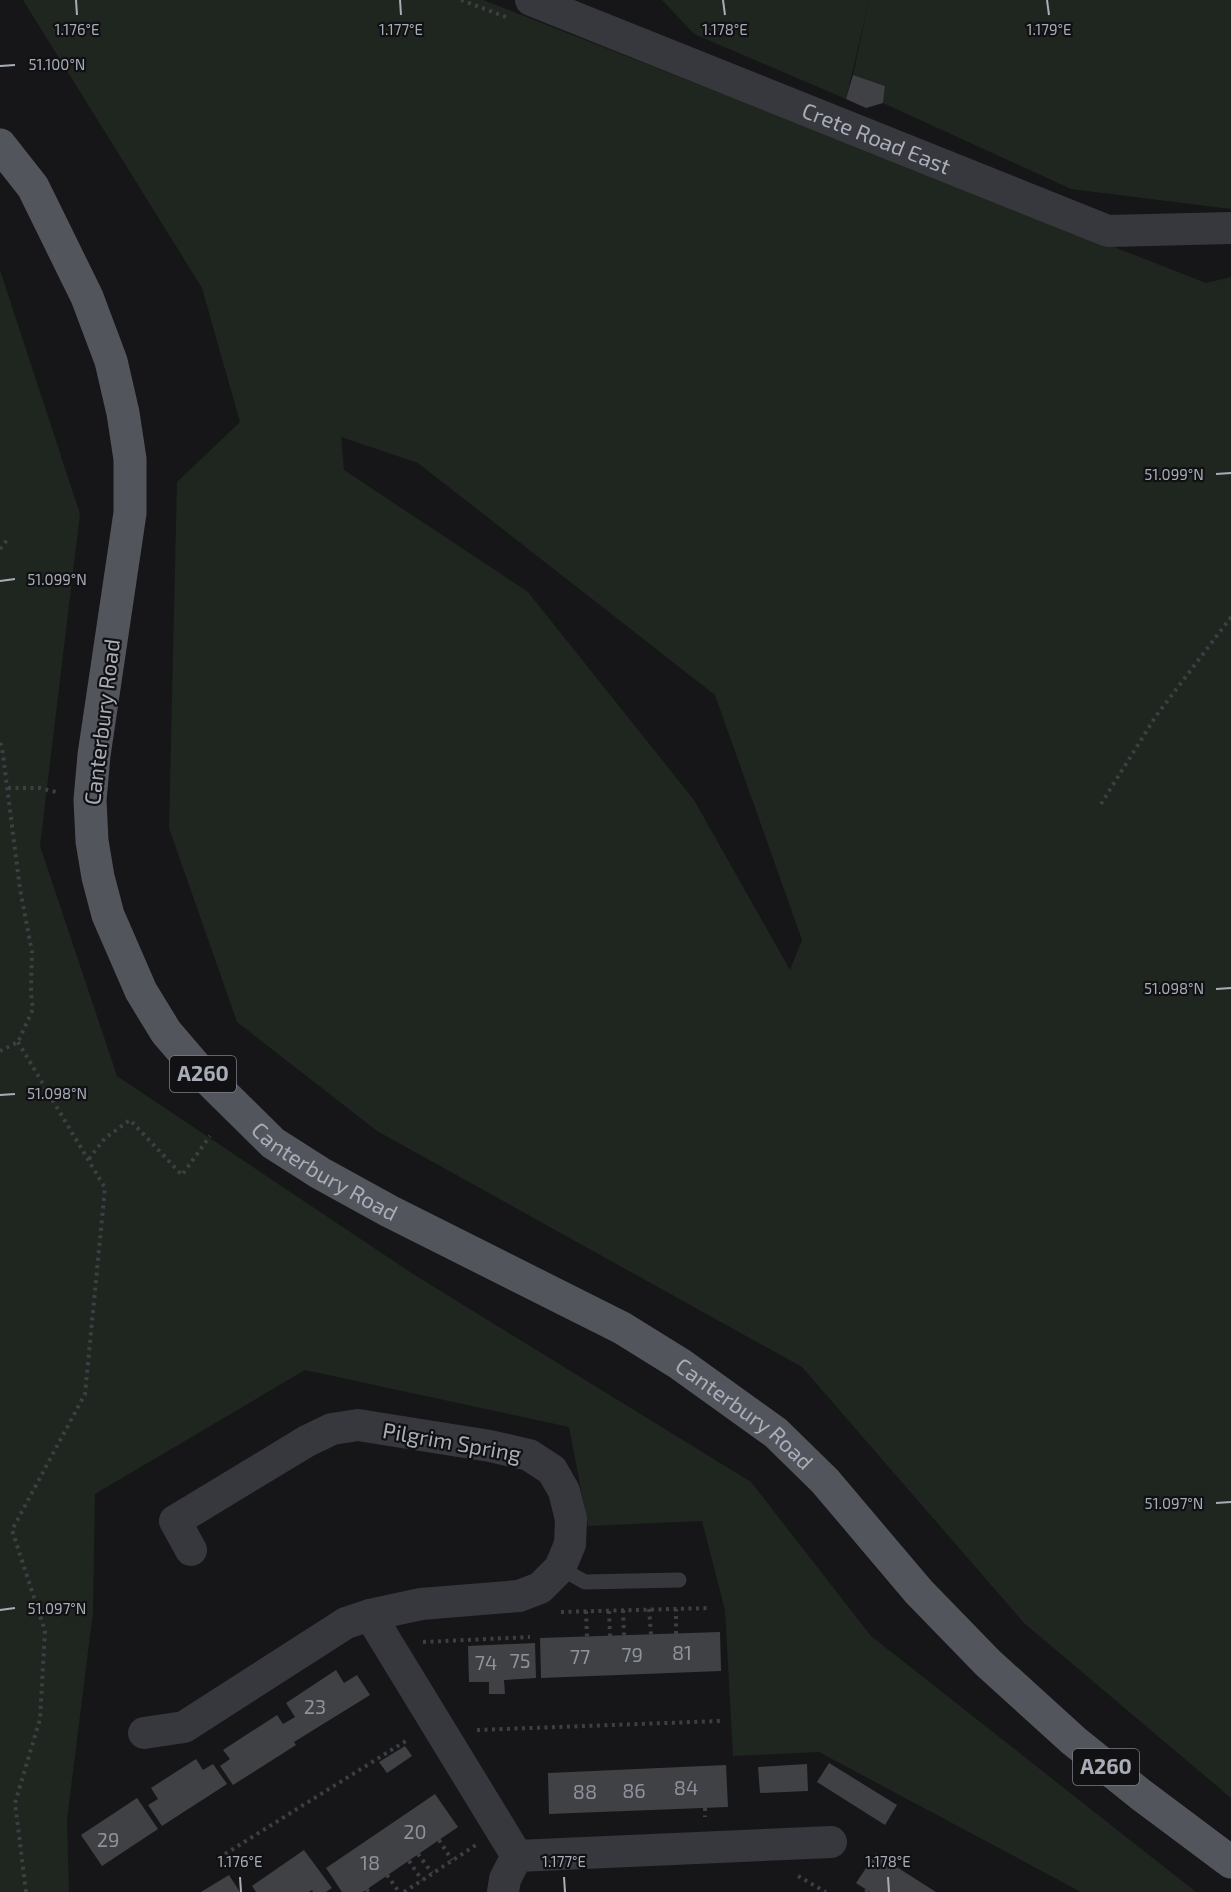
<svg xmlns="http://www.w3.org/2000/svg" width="1231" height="1892" font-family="'Exo 2',sans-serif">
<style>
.green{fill:#1e261f;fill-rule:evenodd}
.building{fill:#404145}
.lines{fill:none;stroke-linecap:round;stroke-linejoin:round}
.path{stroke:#3d3f44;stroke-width:4;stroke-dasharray:3 4.5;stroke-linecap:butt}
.service{stroke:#37383d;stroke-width:15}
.minor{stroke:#37383d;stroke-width:32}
.primary{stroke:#53555c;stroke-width:33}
.ticks{fill:none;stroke:#a8adb8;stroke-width:2}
.labels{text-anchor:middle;stroke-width:4.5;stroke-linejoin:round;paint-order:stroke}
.number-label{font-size:20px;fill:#8e929b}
.shield{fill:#111113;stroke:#7b7e86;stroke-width:1.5}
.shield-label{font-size:21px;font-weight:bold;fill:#a8adb8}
.street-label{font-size:22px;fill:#a8adb8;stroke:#111113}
.ticks-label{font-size:15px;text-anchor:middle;fill:#a8adb8;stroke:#111113;stroke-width:4.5;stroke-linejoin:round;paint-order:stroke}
</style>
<rect width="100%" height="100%" fill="#161618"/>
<g class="green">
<path d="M23 0H483L1206 283 1231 277V1798L1024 1623 802 1367 377 1131 237 1022 169 828 177 482 240 422 202 288ZM341 437 418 463 715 695 802 940 790 970 694 800 528 592 344 470Z"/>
<polygon points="662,0 1231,0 1231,209 1071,189 883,103 885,86 853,75 869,1 846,99 694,34"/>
<polygon points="0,270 80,514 40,846 117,1076 413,1274 751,1482 871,1636 1196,1892 1081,1892 819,1752 733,1756 725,1610 702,1521 588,1526 569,1427 305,1370 95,1494 93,1612 67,1820 69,1892 0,1892"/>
</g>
<g class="building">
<polygon points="853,75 885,86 883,103 866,108 846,99"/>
<polygon points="720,1632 721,1671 541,1678 540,1638"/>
<polygon points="535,1643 536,1678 504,1680 505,1694 489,1694 489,1682 469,1682 468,1646"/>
<polygon points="336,1670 344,1683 357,1675 370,1695 294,1742 296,1745 233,1785 220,1766 230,1759 223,1750 277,1715 283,1724 295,1717 286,1703"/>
<polygon points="405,1746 412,1756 387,1773 379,1762"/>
<polygon points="196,1759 203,1770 213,1764 227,1784 162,1826 148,1805 158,1799 151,1788"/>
<polygon points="829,1763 897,1805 885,1825 817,1782"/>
<polygon points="807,1764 808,1791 760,1793 758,1767"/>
<polygon points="726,1765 728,1807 549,1814 548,1773"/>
<polygon points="435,1794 458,1827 363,1892 342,1892 326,1868"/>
<polygon points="137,1798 158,1829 102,1866 81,1835"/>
<polygon points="304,1850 332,1888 326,1892 313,1892 312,1890 309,1892 256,1892 252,1886"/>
<polygon points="876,1853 903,1871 936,1892 870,1892 856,1883"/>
<polygon points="229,1875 240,1892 201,1892"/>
</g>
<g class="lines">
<g class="path">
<polyline points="461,0 506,17"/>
<polyline points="0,549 7,540"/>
<polyline points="0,743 2,747 20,889 32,952 31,993 33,1009 18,1042 0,1051"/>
<polyline points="8,788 40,788 60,793"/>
<polyline points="1101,804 1156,716 1231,617"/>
<polyline points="18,1042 105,1188 85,1394 12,1530 45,1631 40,1719 15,1803 26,1892"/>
<polyline points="89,1159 105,1138 130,1120 182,1175 210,1136"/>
<polyline points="649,1609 651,1634"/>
<polyline points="623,1610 624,1635"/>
<polyline points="586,1611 587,1637"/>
<polyline points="609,1611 610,1636"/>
<polyline points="561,1612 710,1608"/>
<polyline points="676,1634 676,1609"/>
<polyline points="423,1642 530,1637"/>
<polyline points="477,1730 720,1721"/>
<polyline points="705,1808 705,1817"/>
<polyline points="439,1840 452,1860"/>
<polyline points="225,1854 409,1739"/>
<polyline points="418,1854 432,1873"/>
<polyline points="409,1861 422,1880"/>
<polyline points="387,1875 399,1892"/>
<polyline points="798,1876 826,1892"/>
<polyline points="367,1889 368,1892"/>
<polyline points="404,1892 476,1845"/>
<polyline points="866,1892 867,1890"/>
</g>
<polyline class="service" points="560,1568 585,1582 679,1580"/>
<g class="minor">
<path id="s1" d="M531 0 1108 231 1231 228"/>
<polyline points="370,1615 517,1856 505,1879 503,1892"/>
<polyline points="144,1733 184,1727 346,1623 370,1615 421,1604 519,1596 540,1588 560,1568 570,1544 571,1519 564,1491 552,1470 529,1455 490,1446 358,1425 332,1429 307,1441 175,1521 191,1550"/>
<polyline points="517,1856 831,1842"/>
</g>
<path class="primary" id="s2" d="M0 145 33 187 87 297 111 361 123 413 130 459V513L94 755 90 800 92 841 98 877 108 915 141 991 166 1032 196 1067 273 1143 320 1173 389 1211 622 1328 680 1364 776 1433 825 1481 919 1592 988 1663 1074 1741 1140 1794 1231 1862"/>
</g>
<path class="ticks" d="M76 0 77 15M400 0 401 15M723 0 725 15M1047 0 1049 15M0 66 15 65M1216 474 1231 473M0 581 15 579M1216 989 1231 988M0 1095 15 1094M1216 1503 1231 1502M0 1610 15 1608M240 1877 241 1892M564 1877 565 1892M888 1877 889 1892"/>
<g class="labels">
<g class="number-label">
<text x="682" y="1660">81</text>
<text x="632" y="1662">79</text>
<text x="580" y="1664">77</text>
<text x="520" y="1668">75</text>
<text x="486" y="1670">74</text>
<text x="315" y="1714">23</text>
<text x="686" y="1795">84</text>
<text x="634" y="1798">86</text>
<text x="585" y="1799">88</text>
<text x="415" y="1839">20</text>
<text x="108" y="1847">29</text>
<text x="370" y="1870">18</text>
</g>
<g class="shield">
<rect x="170" y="1056" width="66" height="36" rx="4.5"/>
<rect x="1073" y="1749" width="66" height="36" rx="4.5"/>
</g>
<g class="shield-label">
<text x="203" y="1081">A260</text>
<text x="1106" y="1774">A260</text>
</g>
<g class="street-label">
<text dy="8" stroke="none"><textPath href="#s1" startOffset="372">Crete Road East</textPath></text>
<text transform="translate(102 722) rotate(-83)" y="8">Canterbury Road</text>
<text dy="8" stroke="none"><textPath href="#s2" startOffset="1149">Canterbury Road</textPath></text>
<text dy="8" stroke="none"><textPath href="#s2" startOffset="1635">Canterbury Road</textPath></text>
<text transform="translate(452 1442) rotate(10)" y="8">Pilgrim Spring</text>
</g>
</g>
<g class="ticks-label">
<text x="77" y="35">1.176°E</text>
<text x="401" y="35">1.177°E</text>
<text x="725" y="35">1.178°E</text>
<text x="1049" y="35">1.179°E</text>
<text x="57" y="70">51.100°N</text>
<text x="1174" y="480">51.099°N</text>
<text x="57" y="585">51.099°N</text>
<text x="1174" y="994">51.098°N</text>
<text x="57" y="1099">51.098°N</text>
<text x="1174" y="1509">51.097°N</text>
<text x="57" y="1614">51.097°N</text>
<text x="240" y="1867">1.176°E</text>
<text x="564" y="1867">1.177°E</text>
<text x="888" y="1867">1.178°E</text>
</g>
</svg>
